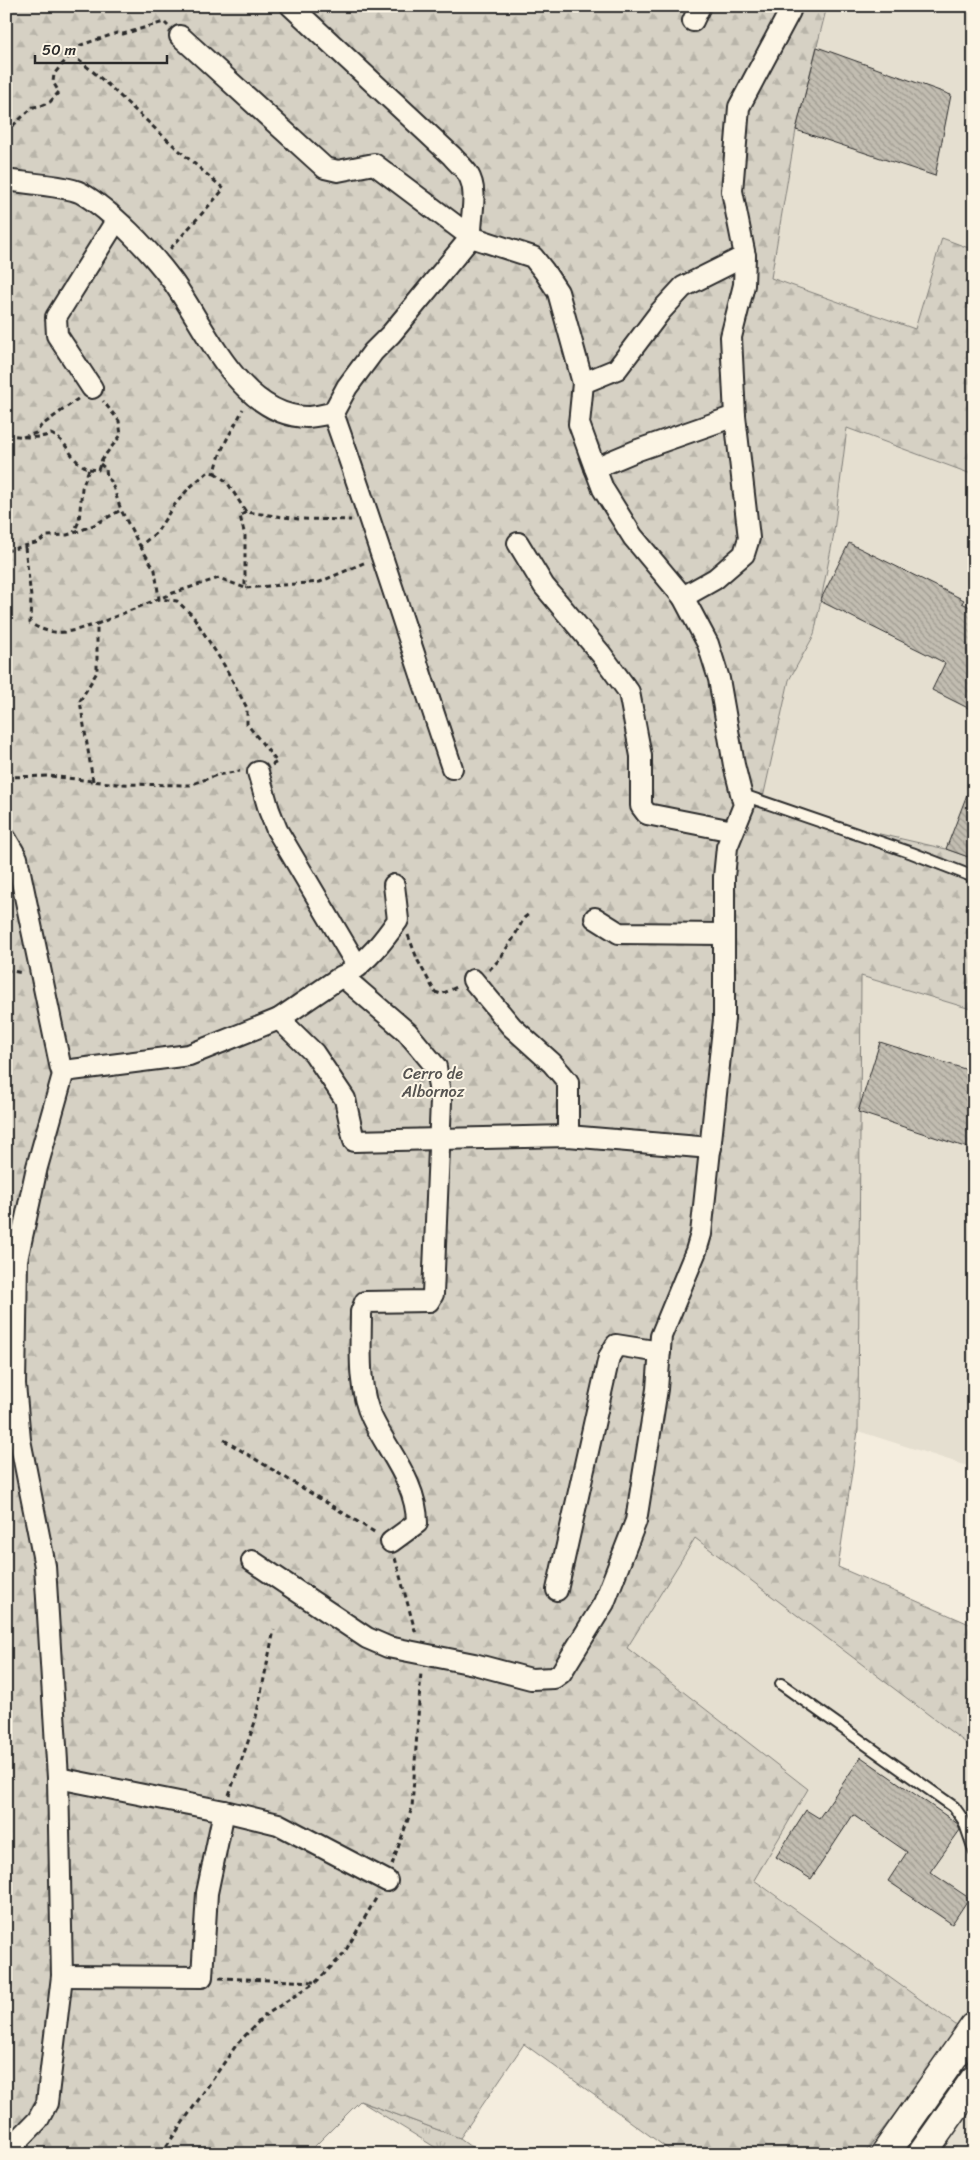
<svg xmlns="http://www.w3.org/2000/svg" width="980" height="2160" font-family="Sriracha,sans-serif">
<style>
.built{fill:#e5dfd0}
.grass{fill:url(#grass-tufts);stroke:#807e78}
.forest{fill:url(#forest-firs);stroke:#807e78}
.building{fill:url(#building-back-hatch);stroke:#2b2b2b}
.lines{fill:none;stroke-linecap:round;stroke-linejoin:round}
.service-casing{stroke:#2b2b2b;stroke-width:14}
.minor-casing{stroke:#2b2b2b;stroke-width:24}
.primary-casing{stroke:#2b2b2b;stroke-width:31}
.path{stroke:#2b2b2b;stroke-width:3;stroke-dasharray:5 4;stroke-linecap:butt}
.service{stroke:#fcf5e5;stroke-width:10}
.minor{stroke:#fcf5e5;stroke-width:20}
.primary{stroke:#fcf5e5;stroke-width:28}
.labels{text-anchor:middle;stroke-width:4;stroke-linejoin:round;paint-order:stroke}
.park-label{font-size:16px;fill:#565451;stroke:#fcf5e5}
</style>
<defs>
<pattern id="grass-tufts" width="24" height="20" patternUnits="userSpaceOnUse" patternTransform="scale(1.25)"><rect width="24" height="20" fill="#d6d1c4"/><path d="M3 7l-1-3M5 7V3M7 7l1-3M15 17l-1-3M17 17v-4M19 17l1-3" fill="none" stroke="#b8b4a9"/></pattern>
<pattern id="forest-firs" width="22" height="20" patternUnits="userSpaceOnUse" patternTransform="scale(1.25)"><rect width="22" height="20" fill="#d6d1c4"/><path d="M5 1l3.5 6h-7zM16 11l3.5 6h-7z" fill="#b8b4a9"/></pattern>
<pattern id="building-back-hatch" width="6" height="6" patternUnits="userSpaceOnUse" patternTransform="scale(1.25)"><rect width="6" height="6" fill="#c2bdb1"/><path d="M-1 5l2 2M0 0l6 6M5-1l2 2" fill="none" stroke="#9e9a90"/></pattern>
</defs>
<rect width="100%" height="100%" fill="#f4edde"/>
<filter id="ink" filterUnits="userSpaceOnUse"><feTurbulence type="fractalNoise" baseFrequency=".02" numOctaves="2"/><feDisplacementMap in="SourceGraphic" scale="10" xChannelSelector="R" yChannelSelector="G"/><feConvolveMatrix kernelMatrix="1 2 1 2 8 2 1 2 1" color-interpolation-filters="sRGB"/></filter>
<g filter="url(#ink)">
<g class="built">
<polygon points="827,6 974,6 974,250 942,239 915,329 771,278 796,130"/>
<polygon points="847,428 974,475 974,859 946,849 761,808 789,680 814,635 833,539"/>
<polygon points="861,976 974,1010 974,1468 858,1431"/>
<polygon points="695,1537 974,1749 974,2008 960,2028 754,1879 627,1648"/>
<polygon points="974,2104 974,2154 938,2154"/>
</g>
<polygon class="grass" points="360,2101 460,2138 482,2154 446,2154"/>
<polygon class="forest" points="6,6 827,6 796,130 771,278 915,329 942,238 974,250 974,475 847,428 833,539 814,635 789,680 761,807 946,849 974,859 974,1010 861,976 858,1431 838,1567 974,1626 974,1749 695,1538 627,1648 808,1789 754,1880 960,2028 864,2154 675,2154 524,2044 460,2138 360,2101 307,2154 6,2154"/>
<g class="building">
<polygon points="817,47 951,95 935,176 796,130"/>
<polygon points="849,543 964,600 962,603 974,609 974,711 932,690 945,663 820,601"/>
<polygon points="973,779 974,780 974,859 946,849"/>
<polygon points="880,1042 974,1072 974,1150 858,1112"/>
<polygon points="861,1757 958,1824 960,1830 930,1872 969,1898 952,1924 888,1881 907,1852 853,1815 811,1879 776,1857 806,1810 819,1818"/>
</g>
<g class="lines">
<g class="service-casing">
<g id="service">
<polyline points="743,795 912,853 974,877"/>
<polyline points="781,1684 954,1807 964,1821 974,1850"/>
</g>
</g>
<g class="minor-casing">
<g id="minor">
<polyline points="693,21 700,6"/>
<polyline points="180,36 325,168 338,171 374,164 471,237 533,257 544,271 558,292 583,383 579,424 595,468 603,489 633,537 683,597 708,644 719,679 734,765 744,805 727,847 724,877 724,1019 701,1234 696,1251 661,1336 657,1389 636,1521 604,1603 561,1673 554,1678 531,1679 474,1664 388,1647 367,1638 252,1561"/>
<path d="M6 180C23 183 68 186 81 193 111 210 151 252 171 279 205 325 239 416 307 417 315 417 325 414 333 413L347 387 373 352 391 334 471 237C470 217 479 192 468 174 464 168 457 162 452 156L291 6"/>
<polyline points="583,383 617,369 660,312 683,287 745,256"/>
<polyline points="92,388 57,335 56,317 116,221"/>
<path d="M333 413C375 531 412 650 452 768"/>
<polyline points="595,468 638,450 735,416"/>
<polyline points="518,543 544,586 601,654 629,692 641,756 641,806 647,814 733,831"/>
<polyline points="683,597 715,579 744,554 749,538 735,416 731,337 744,285 745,256 732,191 739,107 790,11 790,6"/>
<polyline points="258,772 269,810 277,830 358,967"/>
<path d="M6 839 17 858 61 1069 64 1071 189 1055 279 1019 342 976 407 1032 436 1067 441 1101 433 1294 429 1301 365 1302 361 1312C361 1345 357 1388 372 1418 388 1452 417 1483 417 1523L391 1542"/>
<polyline points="595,918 619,933 724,934"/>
<path d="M346 974C368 961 384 940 398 920L394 885"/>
<polyline points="473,980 512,1027 552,1063 568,1082 568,1136"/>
<polyline points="279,1019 314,1053 345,1099 354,1141 568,1136 711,1148"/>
<polyline points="557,1590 609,1357 616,1345 660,1352"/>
<polyline points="58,1778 224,1811 278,1824 387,1881"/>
<polyline points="62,1976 202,1977 207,1893 224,1811"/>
<polyline points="6,2153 38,2120 47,2103 62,1976 58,1778 45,1566 20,1440 15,1384 17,1260 37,1167 64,1071"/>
</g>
</g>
<g class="primary-casing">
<g id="primary">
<polyline points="885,2154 974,2027"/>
<polyline points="922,2154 974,2080"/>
</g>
</g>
<g class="path">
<path d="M71 55C98 73 121 98 146 120 171 144 197 166 224 189L170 249"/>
<polyline points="6,132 33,107 41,106 50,102 59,92 53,82 54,74 78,46 117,33 123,34 164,22 168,26"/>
<path d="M6 435C23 436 36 440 51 434 71 443 67 459 89 469L82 488 79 521 74 532"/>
<polyline points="23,437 36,433 41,426 79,398"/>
<polyline points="100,464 106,469 107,478 111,481 121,510"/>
<polyline points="89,469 98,470 102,459 121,435 119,421 103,401"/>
<polyline points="215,473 227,482 246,512 299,519 351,520"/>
<polyline points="246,512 240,516 245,536 245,588 320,582 366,562"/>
<polyline points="140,546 155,570 159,599 177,601 193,616 224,665 247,708 247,724 277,762 272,765"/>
<path d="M25 547 31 597 30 623C55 639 71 631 97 624"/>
<path d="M6 551 39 542 46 536 67 535 74 533 94 525 121 510 140 546 157 532 172 508 189 488 208 472 215 473C221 444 231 434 243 409"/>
<polyline points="6,777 50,776 117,784 190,785 217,775 240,771"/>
<polyline points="93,781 80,701 97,672 97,624 173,593 219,578 245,588"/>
<polyline points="408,935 418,961 435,992 441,994 457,987"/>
<polyline points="6,970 23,973"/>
<polyline points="489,970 498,961 513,939 524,918 530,913"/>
<polyline points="224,1440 376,1533"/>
<polyline points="395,1558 416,1634"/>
<polyline points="229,1795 255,1722 274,1630"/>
<polyline points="392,1865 412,1808 421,1672"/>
<polyline points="219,1978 316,1982"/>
<polyline points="161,2154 237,2044 264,2016 316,1982 343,1955 378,1895"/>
</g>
<use href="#service" class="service"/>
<use href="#minor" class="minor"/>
<use href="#primary" class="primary"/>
</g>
</g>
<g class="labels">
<g class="park-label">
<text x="433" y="1079">Cerro de<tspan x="433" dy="18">Albornoz</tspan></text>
</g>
</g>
<rect width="980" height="2160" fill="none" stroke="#fcf5e5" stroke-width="25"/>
<rect x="12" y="12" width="955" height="2135" fill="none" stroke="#2b2b2b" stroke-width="2" filter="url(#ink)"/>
<path d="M35 55v8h132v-8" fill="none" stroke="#2b2b2b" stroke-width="2.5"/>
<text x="42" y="55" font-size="15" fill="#2b2b2b" stroke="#fcf5e5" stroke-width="4" paint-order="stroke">50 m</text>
</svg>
